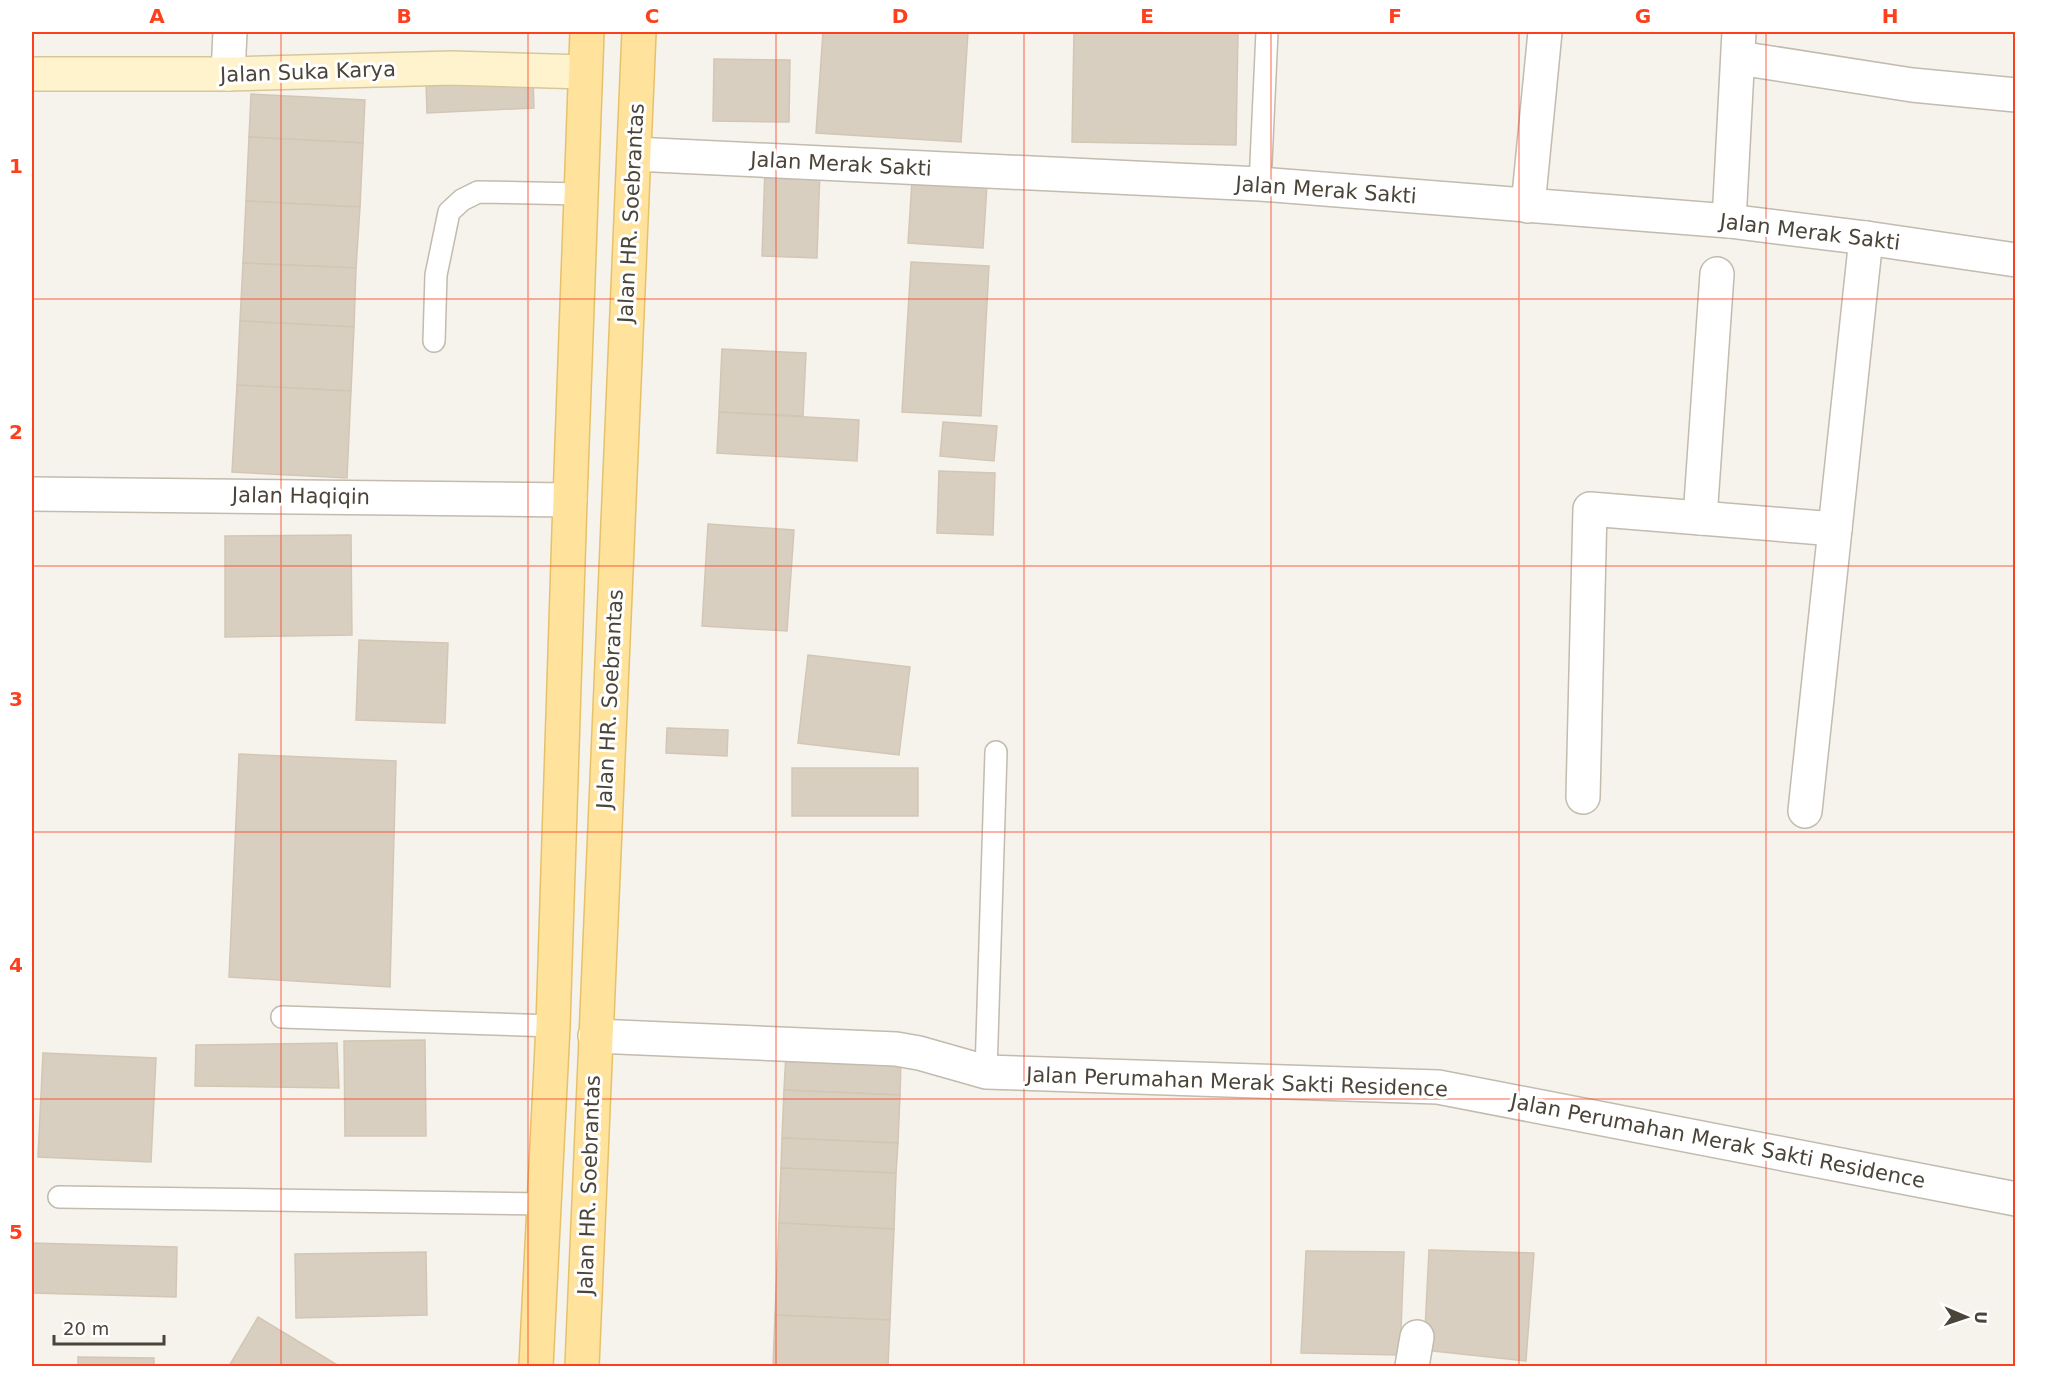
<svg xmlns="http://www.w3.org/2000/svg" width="2047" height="1398" font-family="'DejaVu Sans',sans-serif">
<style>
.building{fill:#d8cfc1;stroke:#d3c7b4;stroke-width:1.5}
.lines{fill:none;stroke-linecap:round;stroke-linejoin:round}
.lane-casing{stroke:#c2bbae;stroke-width:24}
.street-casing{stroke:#c2bbae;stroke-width:36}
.secondary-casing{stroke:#d6c79b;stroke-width:36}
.primary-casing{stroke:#e6c16a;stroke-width:36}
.lane{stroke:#fff;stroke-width:21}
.street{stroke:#fff;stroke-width:33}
.secondary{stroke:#fff3cd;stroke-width:33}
.primary{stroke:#ffe39c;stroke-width:33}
.grid{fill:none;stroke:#fc3f1d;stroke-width:1.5;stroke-opacity:0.55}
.labels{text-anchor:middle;stroke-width:6;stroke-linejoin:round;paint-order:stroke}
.street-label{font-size:21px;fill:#4b4439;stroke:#fff}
.neatline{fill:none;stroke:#fc3f1d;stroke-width:2}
.grid-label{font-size:20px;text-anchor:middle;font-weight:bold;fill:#fc3f1d}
</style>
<rect width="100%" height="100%" fill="#f6f3ec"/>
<g class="building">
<polygon points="823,32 968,32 961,142 816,133"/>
<polygon points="1074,32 1238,32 1236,145 1072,142"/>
<polygon points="714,59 790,60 789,122 713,121"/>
<polygon points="533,78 534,108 427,113 426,83"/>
<polygon points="251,94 365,100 363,143 249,137"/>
<polygon points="249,137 363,143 360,207 246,201"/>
<polygon points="765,167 820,168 817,258 762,256"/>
<polygon points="912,181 987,185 983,248 908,243"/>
<polygon points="246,201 360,207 356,268 243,263"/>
<polygon points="911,262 989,266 981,416 902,412"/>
<polygon points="243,263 356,268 354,327 240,321"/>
<polygon points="240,321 354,327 351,391 237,385"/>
<polygon points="722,349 806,353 803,416 719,412"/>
<polygon points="237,385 351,391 347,478 232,472"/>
<polygon points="719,412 859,420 857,461 717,453"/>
<polygon points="943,422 997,426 994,461 940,456"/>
<polygon points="939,471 995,473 993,535 937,533"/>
<polygon points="708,524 794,530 787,631 702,626"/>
<polygon points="351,535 352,635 225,637 225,536"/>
<polygon points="359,640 448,643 445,723 356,720"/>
<polygon points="808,655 910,667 899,755 798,743"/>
<polygon points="667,728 728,730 727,756 666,753"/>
<polygon points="239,754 396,761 390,987 229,977"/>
<rect x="792" y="768" width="126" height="48"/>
<polygon points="425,1040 426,1136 345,1136 344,1041"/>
<polygon points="337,1043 339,1088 195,1086 196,1045"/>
<polygon points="43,1053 156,1058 151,1162 38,1157"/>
<polygon points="786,1053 901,1059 900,1095 784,1090"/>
<polygon points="784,1090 900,1095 898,1143 782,1138"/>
<polygon points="782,1138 898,1143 896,1173 781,1168"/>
<polygon points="781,1168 896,1173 894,1229 779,1223"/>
<polygon points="779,1223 894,1229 890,1320 775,1315"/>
<polygon points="32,1243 177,1247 176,1297 32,1293"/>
<polygon points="1429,1250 1534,1253 1526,1361 1424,1350"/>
<polygon points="1306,1251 1404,1252 1400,1355 1301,1353"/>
<polygon points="426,1252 427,1315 296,1318 295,1254"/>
<polygon points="775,1315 890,1320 888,1366 773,1366"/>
<polygon points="258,1317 339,1366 229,1366"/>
<polygon points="78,1357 154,1358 154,1366 78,1366"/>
</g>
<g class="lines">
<g class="lane-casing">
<g id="lane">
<polyline points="1260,184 1267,32"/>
<polyline points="434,341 436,275 449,212 462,200 478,192 581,194"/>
<polyline points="282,1017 553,1026"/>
<polyline points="986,1072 996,752"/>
<polyline points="59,1197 544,1204"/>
</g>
</g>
<g class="street-casing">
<g id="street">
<polyline points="1739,58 1912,85 2016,95"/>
<polyline points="228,74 230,32"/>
<polyline points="634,154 1260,184 1729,221 1866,238 2016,260"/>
<polyline points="1528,206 1545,32"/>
<polyline points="1729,221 1739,32"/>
<polyline points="32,494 570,500"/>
<polyline points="1700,518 1717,274"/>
<polyline points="1583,797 1590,509 1835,529"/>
<polyline points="1805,811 1866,238"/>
<polyline points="595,1036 896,1049 919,1053 986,1072 1438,1087 2016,1199"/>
<polyline points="1412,1366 1417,1337"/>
</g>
</g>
<g class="secondary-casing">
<polyline id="secondary" points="32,74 228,74 452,68 585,72"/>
</g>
<g class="primary-casing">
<g id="primary">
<polyline points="536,1366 553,1026 570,500 587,32"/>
<polyline points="582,1366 639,32"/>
</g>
</g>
<use href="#lane" class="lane"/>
<use href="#street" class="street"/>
<use href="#secondary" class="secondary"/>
<use href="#primary" class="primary"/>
</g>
<path class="grid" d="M281 32V1366M528 32V1366M776 32V1366M1024 32V1366M1271 32V1366M1519 32V1366M1766 32V1366M32 299H2016M32 566H2016M32 832H2016M32 1099H2016"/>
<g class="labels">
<g class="street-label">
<text transform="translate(308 72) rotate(-2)" y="7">Jalan Suka Karya</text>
<text transform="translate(841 164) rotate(3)" y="7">Jalan Merak Sakti</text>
<text transform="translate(1326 190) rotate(4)" y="7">Jalan Merak Sakti</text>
<text transform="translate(631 213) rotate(-87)" y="7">Jalan HR. Soebrantas</text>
<text transform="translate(1810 232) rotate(7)" y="7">Jalan Merak Sakti</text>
<text transform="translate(301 496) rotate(1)" y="7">Jalan Haqiqin</text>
<text transform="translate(610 699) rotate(-87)" y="7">Jalan HR. Soebrantas</text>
<text transform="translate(1237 1082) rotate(2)" y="7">Jalan Perumahan Merak Sakti Residence</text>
<text transform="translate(1718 1141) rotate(11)" y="7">Jalan Perumahan Merak Sakti Residence</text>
<text transform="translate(589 1185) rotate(-88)" y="7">Jalan HR. Soebrantas</text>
</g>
</g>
<rect width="2047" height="1398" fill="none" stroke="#ffffff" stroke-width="66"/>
<g transform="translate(1966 1317) rotate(92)" stroke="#ffffff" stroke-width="4.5" paint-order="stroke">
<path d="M0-4.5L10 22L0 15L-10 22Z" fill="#4b4439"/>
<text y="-9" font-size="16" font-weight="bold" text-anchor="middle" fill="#4b4439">U</text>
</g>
<path d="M54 1335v9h110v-9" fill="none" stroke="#4b4439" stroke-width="3"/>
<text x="63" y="1335" font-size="18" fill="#4b4439" stroke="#ffffff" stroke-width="4.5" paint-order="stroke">20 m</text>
<rect x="33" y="33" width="1981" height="1332" class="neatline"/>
<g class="grid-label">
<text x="157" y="23">A</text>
<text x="404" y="23">B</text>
<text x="652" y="23">C</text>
<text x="900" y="23">D</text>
<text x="1147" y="23">E</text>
<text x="1395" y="23">F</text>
<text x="1643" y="23">G</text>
<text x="1890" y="23">H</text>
<text x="16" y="173">1</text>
<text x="16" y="439">2</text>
<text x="16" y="706">3</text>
<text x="16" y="972">4</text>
<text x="16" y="1239">5</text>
</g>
</svg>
